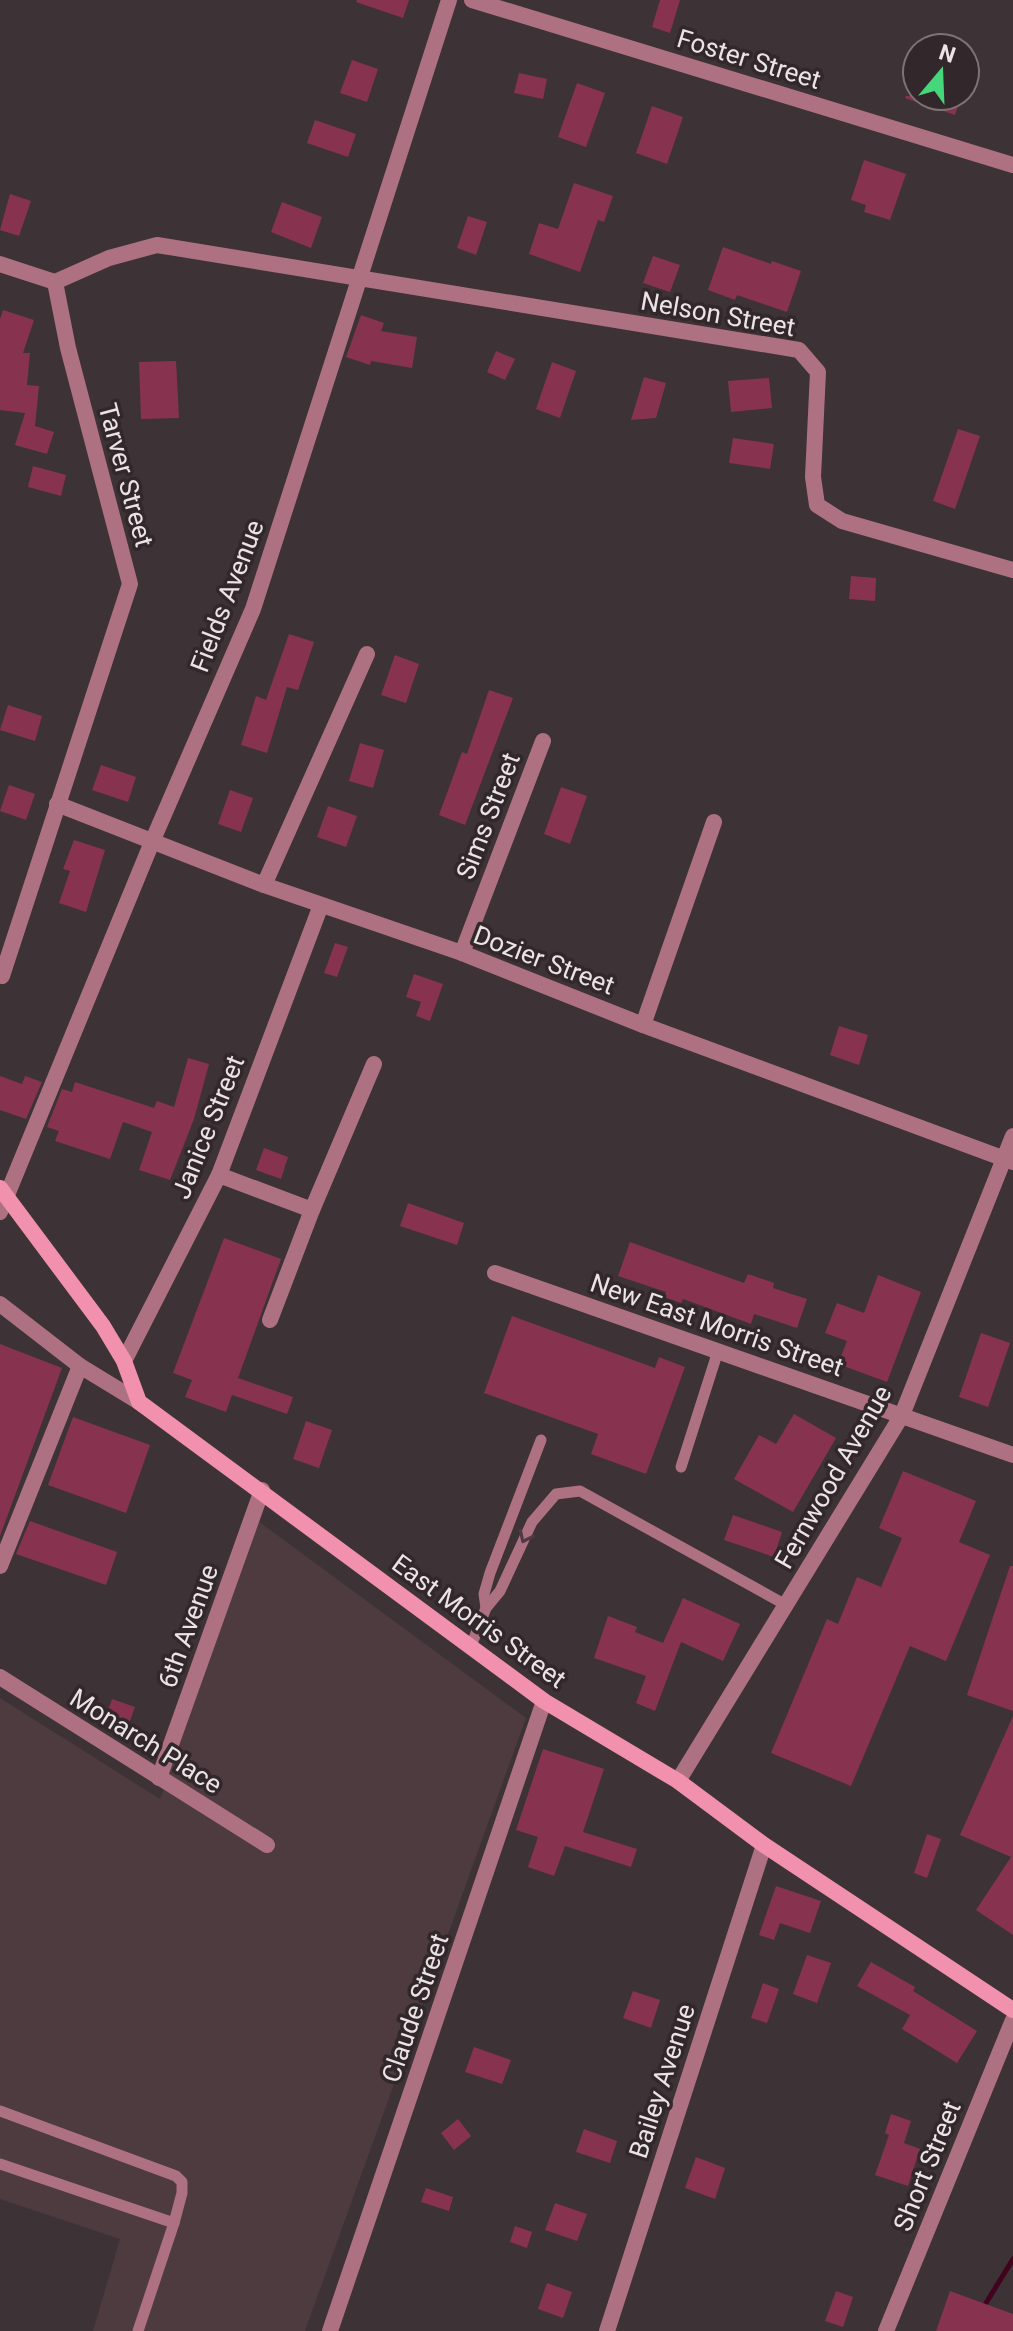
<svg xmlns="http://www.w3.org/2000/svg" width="1013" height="2331" font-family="Roboto,sans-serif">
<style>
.built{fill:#4d3b40}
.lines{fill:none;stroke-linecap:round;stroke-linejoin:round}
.stream{stroke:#41031d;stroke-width:5}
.building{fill:#873350}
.service{stroke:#ae7182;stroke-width:11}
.minor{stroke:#ae7182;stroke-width:16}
.tertiary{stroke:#ae7182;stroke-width:16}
.secondary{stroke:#f291ae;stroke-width:16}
.oneway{stroke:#513a41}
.labels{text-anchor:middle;stroke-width:7;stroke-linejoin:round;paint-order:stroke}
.street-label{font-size:26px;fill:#ebe4e6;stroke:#32282b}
</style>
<rect width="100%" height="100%" fill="#3d3235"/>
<polygon class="built" points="258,1521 526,1718 305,2331 93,2331 120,2239 0,2199 0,1698 160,1799"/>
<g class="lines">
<polyline class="stream" points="983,2308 1013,2259"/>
</g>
<g class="building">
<polygon points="357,0 409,0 403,18 356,2"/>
<polygon points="660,0 680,0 670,33 652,27"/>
<polygon points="352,60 378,69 367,102 340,93"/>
<polygon points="519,73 547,79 543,99 514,93"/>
<polygon points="577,83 605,93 586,147 558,137"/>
<polygon points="906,96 961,96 955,115 905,98"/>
<polygon points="652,106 683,117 667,164 636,153"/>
<polygon points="315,120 356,134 348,157 307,143"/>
<polygon points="864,160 906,174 890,220 864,212 866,205 851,200"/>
<polygon points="574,183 613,196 604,222 598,220 580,272 529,254 539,223 558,229"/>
<polygon points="10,194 31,201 19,236 0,230"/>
<polygon points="282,202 322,217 311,248 271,232"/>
<polygon points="468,216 487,222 476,255 457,248"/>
<polygon points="723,247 771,264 772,261 801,271 787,312 737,295 735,300 708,290"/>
<polygon points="653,256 680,265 670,292 643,283"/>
<polygon points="3,310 34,320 23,353 30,353 27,385 39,386 35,426 54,432 47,454 15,445 25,413 0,410 0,319"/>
<polygon points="361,315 384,323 381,331 417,337 412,368 371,361 370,365 346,357"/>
<polygon points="496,351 515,359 505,380 487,372"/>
<polygon points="176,361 179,418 141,419 139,362"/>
<polygon points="552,362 576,371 560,418 536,409"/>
<polygon points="644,377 666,383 656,418 631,420"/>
<polygon points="769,378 772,408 731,412 728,381"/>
<polygon points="958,429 980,436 955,509 933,501"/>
<polygon points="733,438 774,444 770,469 729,463"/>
<polygon points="33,466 66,475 61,496 28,487"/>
<polygon points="851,576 876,578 875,601 849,599"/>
<polygon points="289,634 314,642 298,690 287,687 267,753 241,745 256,696 266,700"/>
<polygon points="395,655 419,664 406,703 381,695"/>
<polygon points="489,690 513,698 465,825 439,815 462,752 467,754"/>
<polygon points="8,705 42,716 35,741 0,730"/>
<polygon points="360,743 384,750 373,788 349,781"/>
<polygon points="101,765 136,777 128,802 92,790"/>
<polygon points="9,785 35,794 26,820 0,811"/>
<polygon points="561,787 587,796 570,844 544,834"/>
<polygon points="230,790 253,798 241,832 218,824"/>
<polygon points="328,806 357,816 346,847 317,837"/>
<polygon points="74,840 105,850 86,912 59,903 70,871 63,869"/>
<polygon points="335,943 348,947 337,977 324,973"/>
<polygon points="414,974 443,984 430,1021 416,1016 421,1002 406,997"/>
<polygon points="839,1026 868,1035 859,1065 830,1055"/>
<polygon points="188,1058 209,1064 194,1119 170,1180 139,1170 152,1132 123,1122 110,1159 55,1141 59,1131 47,1127 62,1089 72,1092 75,1082 154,1108 157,1101 174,1107"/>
<polygon points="0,1076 22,1084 25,1076 42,1082 26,1119 0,1110"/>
<polygon points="264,1148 288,1157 281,1179 256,1170"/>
<polygon points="408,1203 464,1223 457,1245 400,1226"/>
<polygon points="224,1238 281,1259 238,1378 293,1397 287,1414 232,1395 226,1412 185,1397 192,1380 173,1373"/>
<polygon points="630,1242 744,1283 748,1274 774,1283 773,1288 807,1299 797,1328 754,1314 751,1324 683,1299 681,1303 664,1297 666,1292 618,1276"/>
<polygon points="878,1275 921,1292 887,1382 838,1364 847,1341 825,1333 837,1303 864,1313"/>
<polygon points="512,1316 655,1368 659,1357 685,1367 646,1474 591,1454 598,1434 484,1393"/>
<polygon points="981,1333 1010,1343 988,1407 959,1397"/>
<polygon points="0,1344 62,1368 0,1536"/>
<polygon points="794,1414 836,1438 793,1512 734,1479 759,1435 776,1444"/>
<polygon points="73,1417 150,1445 126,1513 48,1485"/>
<polygon points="306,1421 332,1430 319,1468 293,1459"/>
<polygon points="903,1471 976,1501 959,1542 990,1555 946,1661 910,1646 851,1786 771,1753 827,1619 838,1624 857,1577 881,1587 902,1538 879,1528"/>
<polygon points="733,1515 782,1532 774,1557 724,1540"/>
<polygon points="30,1521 117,1552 106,1585 16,1554"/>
<polygon points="1010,1566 1013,1566 1013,1711 967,1695"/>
<polygon points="683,1598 740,1624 723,1661 681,1642 655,1711 636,1703 646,1676 594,1658 608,1616 637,1627 635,1632 663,1643"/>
<polygon points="112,1699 135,1707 127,1729 104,1722"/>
<polygon points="1013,1716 1013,1935 976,1910 1011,1857 960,1835"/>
<polygon points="543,1749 604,1769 583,1832 637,1849 631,1867 565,1846 554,1876 528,1867 538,1837 516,1830"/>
<polygon points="927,1834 941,1839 927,1878 914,1873"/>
<polygon points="776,1886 821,1901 810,1933 780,1923 774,1940 759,1935"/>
<polygon points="807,1955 831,1963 817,2003 793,1994"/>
<polygon points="871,1962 915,1987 913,1991 977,2031 957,2063 902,2029 910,2015 857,1986"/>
<polygon points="763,1983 779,1989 767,2023 751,2018"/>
<polygon points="633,1991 660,2000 651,2028 623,2018"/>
<polygon points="474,2047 511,2060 502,2084 465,2072"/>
<polygon points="891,2114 911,2121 904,2143 920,2149 908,2186 875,2175 889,2135 885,2133"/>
<polygon points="458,2119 471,2136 454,2150 441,2133"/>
<polygon points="584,2129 617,2141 610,2163 576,2152"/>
<polygon points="696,2157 725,2168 715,2199 685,2188"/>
<polygon points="426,2188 453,2197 449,2211 421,2202"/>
<polygon points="555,2203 587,2214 577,2241 545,2230"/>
<polygon points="515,2226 532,2232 527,2248 510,2242"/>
<polygon points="547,2283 572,2292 563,2318 538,2309"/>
<polygon points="836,2291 853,2297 843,2327 825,2321"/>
<polygon points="950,2291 1013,2314 1013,2331 936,2331"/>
</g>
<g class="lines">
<g class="service">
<polyline points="681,1467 718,1351"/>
<polyline points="486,1608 484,1594 490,1573 541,1440"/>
<polyline points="471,1646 486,1608 500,1591 532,1522 556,1494 580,1491 786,1605"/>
<polyline points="0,2111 176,2176 182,2182 182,2193 174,2223 138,2331"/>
<polyline points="0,2164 174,2223"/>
</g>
<g class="minor">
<polyline points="472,0 1013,165"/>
<polyline points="0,264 55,282"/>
<polyline points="57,804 264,885 462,953 643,1025 1013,1162"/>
<polyline points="264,885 367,654"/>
<polyline points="462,953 543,741"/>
<polyline points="2,976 130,584 68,348 55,282 109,258 157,245 799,350 818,372 813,477 817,505 842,521 1013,570"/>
<polyline points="643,1025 714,822"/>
<polyline points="219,1175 312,1210"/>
<polyline points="495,1273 1013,1455"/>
<polyline points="0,1304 80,1366 139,1402"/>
<polyline points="270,1320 312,1210 374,1064"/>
<polyline points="124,1361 219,1175 321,905"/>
<polyline points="0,1566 80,1366"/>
<polyline points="0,1677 267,1845"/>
<polyline points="159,1778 262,1490"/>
<polyline points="678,1781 902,1415 1013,1136"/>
<polyline points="330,2331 544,1701"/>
<polyline points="607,2331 764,1845"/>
<polyline points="886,2331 1013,2020"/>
</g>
<polyline class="tertiary" points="0,1212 152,842 253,609 449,0"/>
<polyline class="secondary" points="0,1188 103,1326 124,1361 139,1402 544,1701 678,1781 764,1845 1013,2010"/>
</g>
<defs><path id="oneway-chevron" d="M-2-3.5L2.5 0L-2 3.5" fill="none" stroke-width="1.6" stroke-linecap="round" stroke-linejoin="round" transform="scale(2)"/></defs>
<use class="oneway" href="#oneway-chevron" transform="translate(525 1537) rotate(115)"/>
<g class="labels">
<g class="street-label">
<text transform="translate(749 59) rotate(17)" y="9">Foster Street</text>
<text transform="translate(718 314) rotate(10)" y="9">Nelson Street</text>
<text transform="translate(126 475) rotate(75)" y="9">Tarver Street</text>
<text transform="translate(227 596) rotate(-69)" y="9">Fields Avenue</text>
<text transform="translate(488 816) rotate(-69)" y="9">Sims Street</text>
<text transform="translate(544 960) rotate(21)" y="9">Dozier Street</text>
<text transform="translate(208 1127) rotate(-68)" y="9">Janice Street</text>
<text transform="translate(717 1325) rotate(19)" y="9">New East Morris Street</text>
<text transform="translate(833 1477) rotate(-60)" y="9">Fernwood Avenue</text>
<text transform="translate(479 1621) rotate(36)" y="9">East Morris Street</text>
<text transform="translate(188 1626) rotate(-70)" y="9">6th Avenue</text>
<text transform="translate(146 1741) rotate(32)" y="9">Monarch Place</text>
<text transform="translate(415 2008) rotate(-71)" y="9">Claude Street</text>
<text transform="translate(662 2081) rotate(-72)" y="9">Bailey Avenue</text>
<text transform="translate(927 2166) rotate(-68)" y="9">Short Street</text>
</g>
</g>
<g transform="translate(941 72) rotate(19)"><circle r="38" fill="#32282b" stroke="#7c7376" stroke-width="2"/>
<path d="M0-6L14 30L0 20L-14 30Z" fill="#45d77a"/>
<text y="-12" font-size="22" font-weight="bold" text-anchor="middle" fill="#ebe4e6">N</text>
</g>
</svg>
